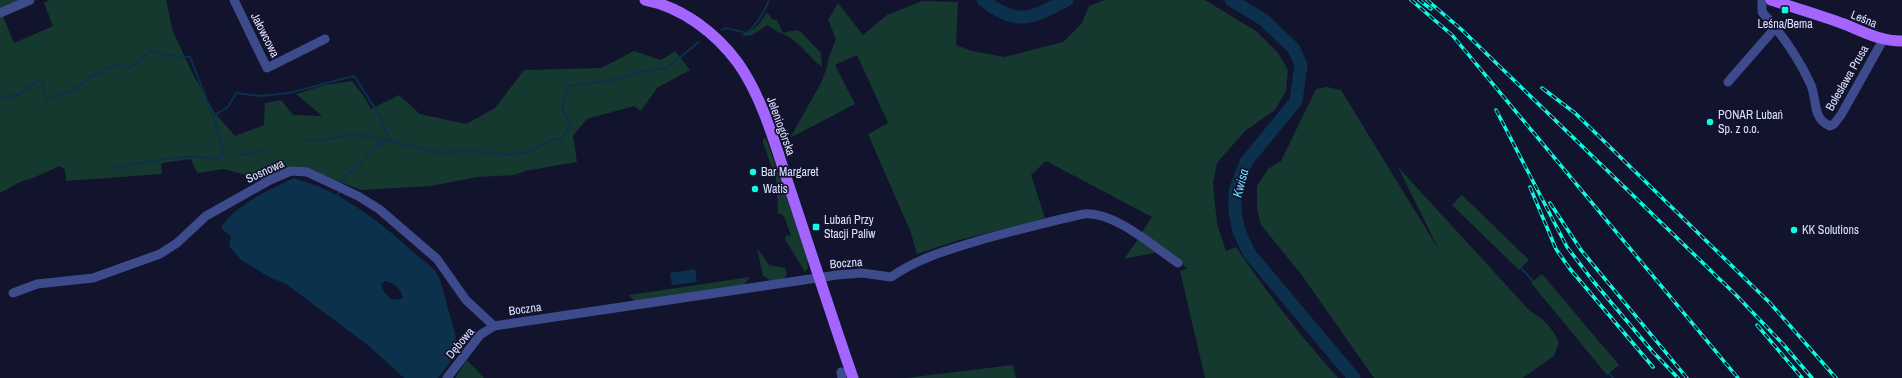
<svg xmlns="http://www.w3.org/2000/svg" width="1902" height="378" font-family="'Archivo Narrow',sans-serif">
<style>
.green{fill:#15382f}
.water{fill:#0b314d;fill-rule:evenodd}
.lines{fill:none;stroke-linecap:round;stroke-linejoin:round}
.stream{stroke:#0b314d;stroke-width:2}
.river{stroke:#0b314d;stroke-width:13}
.minor{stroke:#3d4b8c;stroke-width:9}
.major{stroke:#a465ff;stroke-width:11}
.rail-casing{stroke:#0affe2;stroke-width:3.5}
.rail{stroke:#12132d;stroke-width:2;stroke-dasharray:6;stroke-linecap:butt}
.poi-dot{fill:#0affe2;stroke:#12132d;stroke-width:1.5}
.labels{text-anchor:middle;stroke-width:3.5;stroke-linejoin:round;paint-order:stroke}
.street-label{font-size:12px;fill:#dee2ff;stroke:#12132d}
.poi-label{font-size:12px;fill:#dee2ff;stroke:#12132d;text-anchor:start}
.water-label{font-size:13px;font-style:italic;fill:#6cdbff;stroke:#12132d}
</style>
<rect width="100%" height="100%" fill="#12132d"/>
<g class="green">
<polygon points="0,0 22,0 0,9 14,43 53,26 44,3 49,0 166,0 173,32 192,72 214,112 235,136 264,125 265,103 281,100 293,115 322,116 296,94 325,85 352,81 365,98 371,109 399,95 420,114 466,124 495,108 524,70 601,68 634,51 661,60 675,51 690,70 657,88 641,111 634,106 587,119 573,136 577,162 525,171 515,175 478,177 430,186 361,190 307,170 264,180 223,169 197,173 191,159 161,163 162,174 66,181 65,170 60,166 33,178 20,182 0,193"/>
<path d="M1105 0H1205L1256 31 1278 53 1288 70 1286 91 1275 110 1245 131 1217 163 1213 183 1217 224 1226 251 1236 247C1267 293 1301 336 1338 378H1205L1180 271 1187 268 1140 235 1152 217 1046 161 1031 175 1045 218 956 241 917 254 911 233 868 134 888 123 857 55 835 65 855 104 790 138 821 83 827 67 828 60 836 39 828 20 838 3 863 35 887 15 922 1 958 2 956 45 972 51 1004 57 1063 42 1082 23 1089 6Z"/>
<path d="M767 12 773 20H777L783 33 796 30 801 32 821 53 822 67C811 59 803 47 792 39 784 33 775 32 767 25 757 32 752 38 740 35 754 32 760 23 767 12Z"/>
<path d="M1327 87 1341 90 1439 250 1398 167 1530 311C1544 319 1552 327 1559 342L1554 356 1523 378H1374L1301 274 1261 225 1257 209V186L1268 169 1281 161 1316 89Z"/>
<polygon points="766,138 809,262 807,263 808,268 805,272 785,239 786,235 791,236 784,216 778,213 776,179 763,143 763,139"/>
<polygon points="1462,195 1529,260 1519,270 1452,205"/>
<polygon points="1139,238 1159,252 1124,259"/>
<polygon points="757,248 769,265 785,268 787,273 784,279 771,281 763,276"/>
<polygon points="1542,274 1619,365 1607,375 1531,283"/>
<polygon points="750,277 744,285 635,302 629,295"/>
<polygon points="467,360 484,378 455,378"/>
<polygon points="1013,365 1016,378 905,378"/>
</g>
<g class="water">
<path d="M294 178C306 182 319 186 331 192 360 207 388 229 412 251 419 257 429 264 435 271 443 282 445 299 449 312 459 344 461 351 438 378H404L369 346 286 284 269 277 241 260 229 246 231 237 221 228C234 205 271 189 294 178ZM385 281C394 282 401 290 403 298L394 300C387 297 384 292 381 285Z"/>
<polygon points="695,269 697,282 672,285 670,273"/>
</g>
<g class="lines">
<g class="stream">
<path d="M722 30 726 28 747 33C758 23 763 14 769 0"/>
<path d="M0 97 3 99 19 94 40 80 44 85 42 89 46 98 50 99C57 94 63 94 71 91 83 87 88 74 102 74L103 71 119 64 125 68H130L151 51 169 55 190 57 213 116 228 107 236 93 260 96 289 93 354 76 378 113 390 141 445 154 460 150 510 155 532 151 553 139H560L572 125 562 110 567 86 613 80 638 72 667 68 699 42"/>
<polyline points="306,141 329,139 354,134 390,141"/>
<polyline points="237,156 264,150"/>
<path d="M114 168C137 164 161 158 185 157 198 156 209 159 222 158L223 148 213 117"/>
<polyline points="342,183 344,178 384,140"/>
<polyline points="337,196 339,192"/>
<polyline points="1521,268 1533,281"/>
<polyline points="1609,373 1613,378"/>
</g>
<g class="river">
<path d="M983 0C1018 27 1031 18 1067 0"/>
<polyline points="1231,0 1264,20 1294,49 1301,65 1296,101 1246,162 1235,191 1235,213 1239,231 1249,253 1354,378"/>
</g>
<g class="minor">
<polyline points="234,0 267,68 325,39"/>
<path d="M1762 0V12C1781 33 1798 57 1810 83 1818 99 1811 118 1830 126L1834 124 1841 115 1883 40"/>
<polyline points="0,13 30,0"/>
<polyline points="1728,82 1776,27"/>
<polyline points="13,293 37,284 93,278 160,254 177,243 206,216 270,180 291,171 307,172 358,196 379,209 437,259 466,300 494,326"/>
<polyline points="841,372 842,378"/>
<path d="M447 378 480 335 494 326 837 275 862 273 891 277C920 257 951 249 984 239 1017 230 1051 221 1084 214 1114 211 1154 247 1178 263"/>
</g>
<g class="major">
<path d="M645 0C682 7 716 33 738 63 762 97 774 141 787 180 809 246 830 312 853 378"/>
<path d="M1771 0C1795 8 1820 15 1844 24 1864 32 1880 41 1902 41"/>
</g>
<g class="rail-casing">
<g id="rail">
<polyline points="1411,0 1452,35 1738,378"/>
<polyline points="1419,0 1431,9"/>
<polyline points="1427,0 1462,30 1736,295 1782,343 1812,378"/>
<polyline points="1542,88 1575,113 1769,302 1836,378"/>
<polyline points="1496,110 1567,247 1593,281 1653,352 1678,378"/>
<polyline points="1530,187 1556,249 1570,269 1653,367"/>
<polyline points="1550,203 1581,250 1687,378"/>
<polyline points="1757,325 1802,378"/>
</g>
</g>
<use href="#rail" class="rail"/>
</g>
<g class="poi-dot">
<rect x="1781" y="6" width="8" height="8" rx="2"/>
<circle cx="1710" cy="122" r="4"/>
<circle cx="753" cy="172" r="4"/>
<circle cx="755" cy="189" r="4"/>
<rect x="812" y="223" width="8" height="8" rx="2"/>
<circle cx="1794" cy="230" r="4"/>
</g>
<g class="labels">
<g class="street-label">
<text transform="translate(1864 19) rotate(22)" y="4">Leśna</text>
<text transform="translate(265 35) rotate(63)" y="4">Jałowcowa</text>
<text transform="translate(1847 78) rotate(-60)" y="4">Bolesława Prusa</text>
<text transform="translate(781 126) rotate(70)" y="4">Jeleniogórska</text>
<text transform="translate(265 171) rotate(-25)" y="4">Sosnowa</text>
<text transform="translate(846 263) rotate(-4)" y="4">Boczna</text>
<text transform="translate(525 309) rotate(-8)" y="4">Boczna</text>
<text transform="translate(460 343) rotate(-50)" y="4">Dębowa</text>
</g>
<g class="poi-label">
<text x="1785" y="28" text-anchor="middle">Leśna/Bema</text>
<text x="1718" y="119">PONAR Lubań<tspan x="1718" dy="14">Sp. z o.o.</tspan></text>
<text x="761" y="176">Bar Margaret</text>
<text x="763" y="193">Watis</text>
<text x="824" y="224">Lubań Przy<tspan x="824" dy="14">Stacji Paliw</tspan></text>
<text x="1802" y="234">KK Solutions</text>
</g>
<g class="water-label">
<text transform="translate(1240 183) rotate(-76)" y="5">Kwisa</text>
</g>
</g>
</svg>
